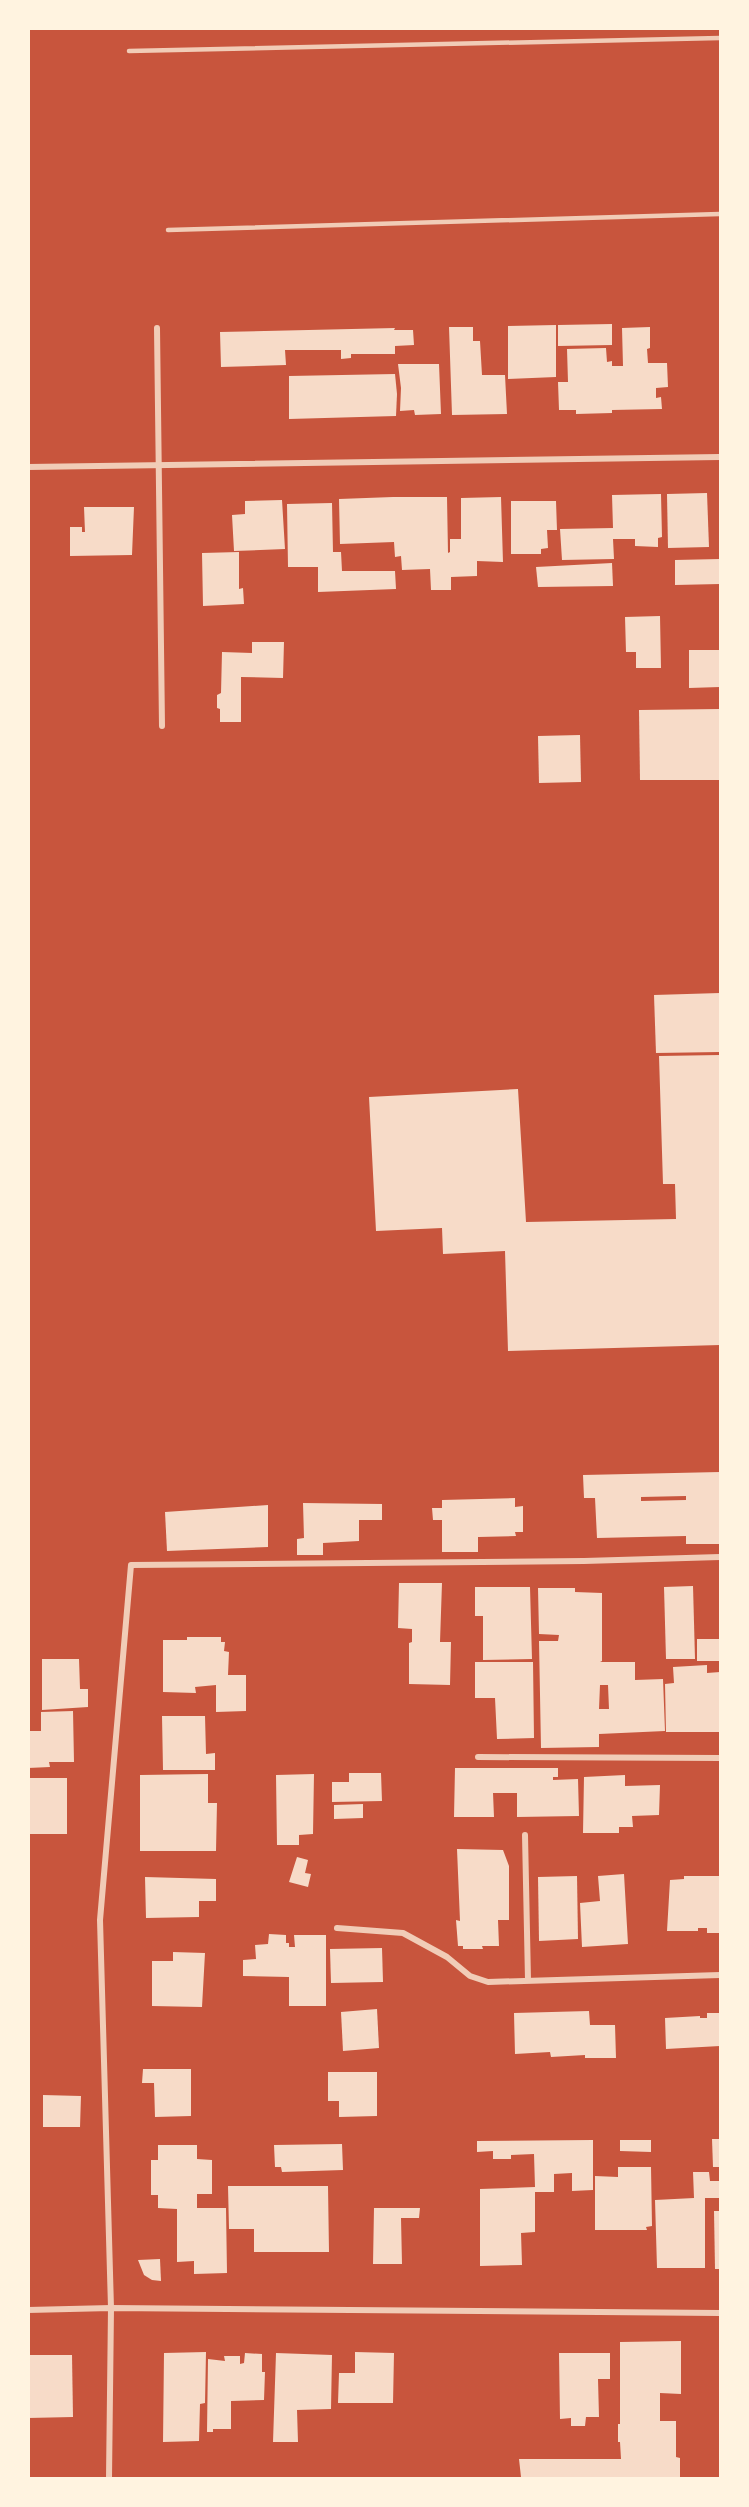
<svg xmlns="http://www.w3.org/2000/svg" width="749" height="2507" font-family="Literata,serif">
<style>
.building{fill:#f7dbc8;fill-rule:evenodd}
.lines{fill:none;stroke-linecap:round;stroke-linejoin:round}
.service{stroke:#f1ccb7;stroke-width:4.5}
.minor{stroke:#f1ccb7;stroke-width:6}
</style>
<rect width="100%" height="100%" fill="#c8553d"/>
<g class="building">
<polygon points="612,324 612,345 558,346 558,325"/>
<polygon points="556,325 556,377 508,379 508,326"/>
<polygon points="449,327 473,327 473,341 480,341 482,375 505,375 507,414 452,415"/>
<polygon points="650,327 650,348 647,349 648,363 667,363 668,387 656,388 656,398 661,397 662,409 612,410 612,413 576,414 576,410 559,410 558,382 568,382 567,349 606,348 607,362 612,361 612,366 623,366 622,328"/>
<polygon points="395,328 394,330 413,330 414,345 395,346 395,354 351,354 351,358 341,359 341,350 285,350 286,365 221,367 220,332"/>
<polygon points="398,364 439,364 441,414 415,415 414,410 400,411 401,388"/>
<polygon points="395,374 397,394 396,416 289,419 289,376"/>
<polygon points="707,493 709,547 668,548 667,494"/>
<polygon points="661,494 662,537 658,538 658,547 635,546 635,539 613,539 614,559 562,560 560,529 613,528 612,495"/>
<polygon points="393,497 447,497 448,553 450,552 450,539 461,539 461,498 501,497 503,562 477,561 477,576 451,577 451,590 431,590 430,569 402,570 401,556 395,557 394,542 340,544 339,499"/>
<polygon points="282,500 285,549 234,551 232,515 245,514 245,501"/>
<polygon points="511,501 556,501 557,530 547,530 548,548 541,549 541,554 511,554"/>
<polygon points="332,503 333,552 341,552 342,571 395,571 396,589 318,592 318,567 288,567 287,504"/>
<polygon points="84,507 134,507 132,555 70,556 70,527 82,527 82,532 85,532"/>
<polygon points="239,552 239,589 243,588 244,604 203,606 202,553"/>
<polygon points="720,559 720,584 675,585 675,560"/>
<polygon points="612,563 613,586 538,587 536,567"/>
<polygon points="660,616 661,668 636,668 636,652 626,652 625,617"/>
<polygon points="252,642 284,642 283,678 241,677 241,722 220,722 220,709 217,708 217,695 221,693 222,652 252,653"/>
<polygon points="689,650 720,650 720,687 689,688"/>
<polygon points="720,709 720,780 640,780 639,710"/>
<polygon points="580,735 581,782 539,783 538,736"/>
<polygon points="720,993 720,1052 656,1053 654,995"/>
<polygon points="720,1055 720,1345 508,1351 505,1251 443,1254 442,1228 376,1231 369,1097 518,1089 526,1222 676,1219 675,1184 663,1184 659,1056"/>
<path d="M720 1472V1544H686V1536L597 1538 595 1498H584L583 1475ZM686 1496V1500L641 1501V1497Z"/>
<polygon points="515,1498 515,1507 523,1506 523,1532 515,1532 516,1536 478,1537 478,1552 442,1552 442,1520 433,1520 432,1508 442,1508 442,1500"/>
<polygon points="303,1503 382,1504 382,1520 359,1520 359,1541 323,1543 323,1555 297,1555 297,1539 304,1538"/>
<polygon points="268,1505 268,1547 167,1551 165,1512"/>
<polygon points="399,1583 442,1583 440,1642 451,1642 450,1685 409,1684 409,1643 412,1642 412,1629 398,1628"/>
<polygon points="693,1586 695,1659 666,1659 664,1587"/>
<polygon points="475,1587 530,1587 532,1659 483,1660 483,1616 475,1616"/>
<path d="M538 1588H575V1592L602 1593V1661L600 1662H635V1680L663 1679 665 1731 599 1734V1747L541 1748 539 1641H558L559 1635 539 1634ZM600 1685H608L609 1709H599Z"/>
<polygon points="187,1637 221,1637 221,1642 225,1642 224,1651 229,1652 228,1675 246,1675 246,1711 216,1712 216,1685 195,1687 196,1693 163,1692 163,1640 187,1640"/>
<rect x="697" y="1639" width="23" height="22"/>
<polygon points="42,1659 79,1659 80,1689 88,1689 88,1707 42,1710"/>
<polygon points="475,1662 533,1662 534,1738 497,1739 495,1698 475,1698"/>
<polygon points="707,1665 707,1673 720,1672 719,1732 666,1732 665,1684 674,1683 673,1667"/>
<polygon points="73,1711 74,1762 49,1762 50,1767 28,1768 28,1731 41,1731 41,1712"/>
<polygon points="162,1716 205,1716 206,1754 215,1753 215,1770 163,1770"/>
<polygon points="455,1768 558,1768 558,1777 553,1777 553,1780 578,1779 579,1816 517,1817 517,1793 493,1793 494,1817 454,1817"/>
<polygon points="349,1773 381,1773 382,1801 332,1802 332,1782 349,1782"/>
<polygon points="208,1774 208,1803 217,1803 216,1851 140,1851 140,1775"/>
<polygon points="314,1774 313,1834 299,1835 299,1845 277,1845 276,1775"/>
<polygon points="625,1775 625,1786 660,1785 659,1815 632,1816 633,1827 619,1827 619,1833 583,1833 584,1777"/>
<rect x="28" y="1778" width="39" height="56"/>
<polygon points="363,1804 363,1818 334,1819 334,1805"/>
<polygon points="457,1849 503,1850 509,1866 509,1920 498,1920 499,1946 482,1946 483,1949 463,1949 463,1946 458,1946 456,1920 460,1921"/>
<polygon points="297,1857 308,1860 305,1873 311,1874 308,1887 289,1882"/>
<polygon points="624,1874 628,1944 582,1947 580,1903 600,1901 598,1876"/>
<polygon points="577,1876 578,1939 539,1941 538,1877"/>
<polygon points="684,1876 720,1876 720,1933 707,1933 707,1928 698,1928 698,1931 667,1931 670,1880 684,1879"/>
<polygon points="145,1877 216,1879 216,1901 199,1901 199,1917 146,1918"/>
<polygon points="269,1934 286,1935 286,1943 289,1943 289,1947 295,1947 294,1935 326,1935 326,2006 289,2006 289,1977 243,1976 243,1960 256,1959 255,1945 268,1944"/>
<polygon points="382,1948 383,1982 331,1983 330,1949"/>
<polygon points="173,1952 205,1953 202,2007 152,2006 152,1961 173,1961"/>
<polygon points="377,2009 379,2048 343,2051 341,2012"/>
<polygon points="589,2011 590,2025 615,2025 616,2058 585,2058 585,2055 551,2057 550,2052 515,2054 514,2013"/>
<polygon points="707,2013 720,2013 720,2046 666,2049 665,2018 700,2016 700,2018 707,2018"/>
<polygon points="143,2069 191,2069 191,2116 155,2117 154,2083 142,2083"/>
<polygon points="328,2072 377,2072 377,2116 339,2117 339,2101 328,2101"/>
<polygon points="43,2095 81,2096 80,2127 43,2127"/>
<polygon points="712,2139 720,2139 720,2167 713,2167"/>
<polygon points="593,2140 593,2190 572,2191 572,2173 554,2174 554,2192 535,2192 535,2232 521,2233 522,2265 480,2266 480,2189 535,2187 534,2154 511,2155 511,2159 493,2159 493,2151 477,2152 477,2141"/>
<polygon points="620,2140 651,2140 651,2152 620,2151"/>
<polygon points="342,2144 343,2170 282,2172 281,2167 275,2167 274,2145"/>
<polygon points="158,2145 197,2145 197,2159 212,2160 212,2194 197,2194 197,2208 226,2208 227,2273 194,2274 194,2261 177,2262 177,2209 158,2208 158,2195 151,2195 151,2160 158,2160"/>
<polygon points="618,2167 651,2167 652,2226 646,2227 647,2230 595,2230 595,2176 618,2177"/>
<polygon points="693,2172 709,2172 710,2181 720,2181 720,2198 705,2198 705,2268 657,2268 655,2200 694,2198"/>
<polygon points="228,2186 328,2186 329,2252 254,2252 254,2229 229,2229"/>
<polygon points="374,2208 420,2208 419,2218 401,2218 402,2264 373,2264"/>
<polygon points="714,2211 720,2211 720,2269 715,2269"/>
<polygon points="160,2259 161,2281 152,2280 144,2275 138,2260"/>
<polygon points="681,2341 681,2394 660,2393 660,2421 676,2421 676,2457 680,2458 680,2478 521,2477 519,2459 621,2459 620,2442 618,2442 618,2424 620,2424 620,2342"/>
<polygon points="206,2352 205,2403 200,2404 199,2441 163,2442 164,2353"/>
<polygon points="355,2352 394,2353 393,2403 338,2403 339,2373 355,2373"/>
<polygon points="245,2353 262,2354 262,2372 265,2372 264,2400 231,2401 231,2429 213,2429 213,2432 207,2432 208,2359 225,2361 224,2356 240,2356 240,2364 244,2363"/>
<polygon points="276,2353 332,2355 331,2409 297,2410 298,2442 273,2442"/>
<polygon points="559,2353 610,2353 610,2379 598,2379 599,2417 586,2417 585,2426 571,2426 571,2418 560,2419"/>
<polygon points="28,2355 72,2355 73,2417 28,2418"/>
</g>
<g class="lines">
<g class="service">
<polyline points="129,51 720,38"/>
<polyline points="168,230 720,214"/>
</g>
<g class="minor">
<polyline points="157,328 162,726"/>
<polyline points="28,467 720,457"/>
<polyline points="478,1757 720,1758"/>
<polyline points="525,1835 528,1980"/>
<polyline points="337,1928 403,1933 447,1957 470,1976 488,1982 720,1975"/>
<polyline points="28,2310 111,2308 720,2313"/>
<polyline points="109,2478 111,2308 100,1920 131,1565 584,1561 720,1557"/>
</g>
</g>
<rect width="749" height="2507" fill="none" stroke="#fff3e0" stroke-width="60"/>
</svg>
